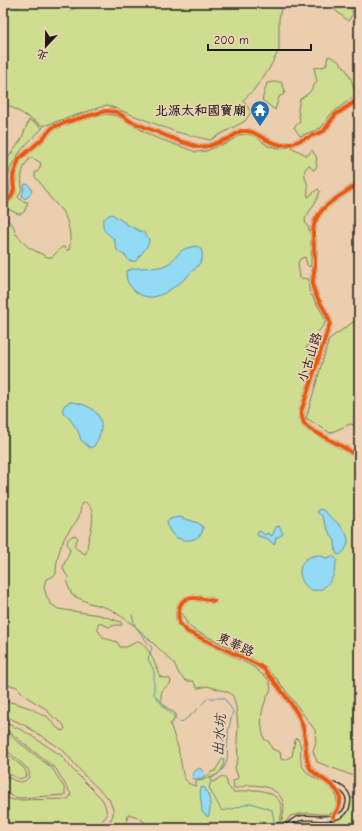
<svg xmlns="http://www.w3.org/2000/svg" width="362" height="831" font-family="'Comic Neue','LXGW WenKai TC',sans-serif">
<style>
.green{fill:#cfdd90;stroke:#767c56}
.water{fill:#93daf5;stroke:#638e9e}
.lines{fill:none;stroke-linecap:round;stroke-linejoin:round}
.stream{stroke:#638e9e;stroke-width:1}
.street-casing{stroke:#1c1c1c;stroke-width:6}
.street{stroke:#f1d3b7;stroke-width:3.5}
.cycleway-casing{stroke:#f1d3b7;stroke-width:6}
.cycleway{stroke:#e8590c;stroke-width:4}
.labels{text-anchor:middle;stroke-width:3;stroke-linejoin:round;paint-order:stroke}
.poi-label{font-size:13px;font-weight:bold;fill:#1c1c1c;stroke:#f1d3b7;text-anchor:end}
.street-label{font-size:13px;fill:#1c1c1c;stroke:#f1d3b7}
.water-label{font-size:14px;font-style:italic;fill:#344247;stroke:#f1d3b7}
</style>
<rect width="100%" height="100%" fill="#ebceae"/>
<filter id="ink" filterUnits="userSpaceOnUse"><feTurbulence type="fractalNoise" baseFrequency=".025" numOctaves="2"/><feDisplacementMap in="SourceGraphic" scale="8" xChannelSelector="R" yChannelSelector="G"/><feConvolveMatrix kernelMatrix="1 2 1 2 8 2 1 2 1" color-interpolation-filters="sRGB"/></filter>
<g filter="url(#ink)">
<g class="green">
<polygon points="3,3 17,3 17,6 22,3 282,3 279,19 279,50 269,69 253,91 243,100 251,112 245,121 210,140 176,132 107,105 43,126 3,102"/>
<polygon points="333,3 349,3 353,14 348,21 335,10"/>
<path d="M328 56C344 60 353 79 355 95L330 115 321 128 300 136 294 127 300 122 298 109 300 99 309 93 317 81 314 68 326 66Z"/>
<polygon points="274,82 281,82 285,90 284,94 279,97 275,110 262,100 267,83"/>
<path d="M107 114 117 116 154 137 196 152 207 151 217 146 226 144 240 135 247 134 255 136 268 146 280 148 291 147 306 155H308L312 150 317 158 316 162 317 166 315 169 313 170 309 165C302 170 305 177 307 183 309 187 307 193 308 197L318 189 320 191 317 199 305 219 306 224C313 231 311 255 311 265L310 267 307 265 305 257 300 259 298 263 300 278 309 279V291L324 316 325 323 306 348 316 360 300 418 302 424 305 428 341 446 359 458V778L317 762 313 751 316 742 315 730 277 679 259 663 249 657 194 630 187 624 182 613 176 616 179 625 186 633 252 666 269 680 271 689C261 708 259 718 264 739L269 742 272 749 280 752 281 759 284 760 292 756 295 740 297 738C305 746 296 760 305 770 311 779 324 780 331 787 335 790 336 796 337 801 340 820 318 813 308 813 302 813 296 815 290 816L282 828H278C293 801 278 785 250 785 244 785 240 789 234 788L233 781 237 779 238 777 235 768 238 758 237 741 238 727 236 707 233 696 228 692 207 686 199 688H197L193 681H186L179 674 174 663 135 626 112 610 101 606 89 603 72 595 67 583 68 577 64 571 63 567 70 550C67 543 64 539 75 535L78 538 74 546 77 549 85 554C88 550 87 547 88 542 91 529 98 510 85 502L81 504C81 522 72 524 65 537 59 548 56 563 56 574L52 577 46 579 44 586 46 595 50 603 58 609 100 615 121 622 122 625H115L109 627 100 623 98 624V631L104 638 117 642 120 647H127L138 641C148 644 157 668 160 677L170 679 171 681 170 684C161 690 161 691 161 701L167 708 176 714 173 722 170 724 179 750 178 751C184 764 178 783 196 786V781L204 780 211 772 215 771 222 759H224C224 770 219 775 209 778L212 782 215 781 222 776 226 779 228 786 233 792C240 793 248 790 255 790 279 791 290 808 275 828H147V824L138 817 128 814 127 824 130 828H101L110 821 113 815V809L109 799 84 775 63 750 26 726 3 715V701C14 702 22 705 32 709 39 712 38 715 47 716L57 728 63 731 65 728 63 724 52 716 46 709 25 696 17 687 10 685 3 687V206L7 220 13 225 16 234 28 247 47 257H52L62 247H64L67 250H69C72 240 69 220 62 211 57 204 50 199 46 192 42 187 40 181 35 177V173L39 170 41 163 31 157C21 168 21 175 22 189L18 197 22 201 28 202 24 212 21 214H18L8 209 9 199 14 186 19 162 47 130 59 123Z"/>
<path d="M29 120 43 128C28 142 13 156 8 176 7 180 9 186 9 191L3 196V165L21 140Z"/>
<polygon points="359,318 359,426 350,424 330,433 306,418 329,339"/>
<polygon points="3,722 24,731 62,756 72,769 102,799 105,805 107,815 101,823 90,828 3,828 3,795 7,798 14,800 68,799 70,797 71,794 56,769 3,727"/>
<path d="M3 730 52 768 65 789V795L19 798 11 796 3 790V774C10 778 21 787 28 778 30 775 30 773 28 769L3 747Z"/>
<polygon points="3,751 24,768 27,774 25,777 19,779 3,771"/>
<path d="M350 798H359V828H290C294 824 297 820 303 819 320 816 352 829 350 798Z"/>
</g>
<g class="water">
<polygon points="26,184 29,185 32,191 29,196 25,199 22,196 24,189 24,185"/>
<path d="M112 214 128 225 144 233 149 239 148 245 136 261H129L126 256C115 251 117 250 114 239 106 231 102 233 103 220L109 215Z"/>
<path d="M196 246 201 249C203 254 203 259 199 264 191 275 168 294 154 297 146 298 138 295 132 288 127 283 126 278 126 271 140 265 152 270 163 266 175 262 176 252 187 248 190 247 193 247 196 246Z"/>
<path d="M71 402C98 405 110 422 94 446L90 448 81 440 78 431 69 418 63 413C62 407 64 404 71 402Z"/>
<path d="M319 509 323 510C332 519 353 532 347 546 345 550 343 554 338 555L336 553 335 541 329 532 322 516 317 512Z"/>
<path d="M180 517 198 523 203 527C203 545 168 546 167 521L173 518Z"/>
<polygon points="279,526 283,534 276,538 274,545 268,539 258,536 257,533 260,531 265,535 267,533 272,536 276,527"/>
<path d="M319 555 326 558 333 556 337 560C335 566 335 574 331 580 308 613 281 557 319 555Z"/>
<polygon points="359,694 359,719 355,715 356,702"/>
<polygon points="200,768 205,774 203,779 194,779 192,778 193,772"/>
<path d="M204 787C210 795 212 808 208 817L202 812C202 804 199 795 201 788Z"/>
</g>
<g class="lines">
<g class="stream">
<polyline points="70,12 79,4 85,3"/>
<polyline points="132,615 135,626 152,648 148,659 154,671 154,694 164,707 181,723 198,709"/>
<path d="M202 704 208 698H224L233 711C231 720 228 728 228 737 226 758 232 766 212 778L209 788 222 811 232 809 251 803 272 810 274 821 267 827 248 824 244 828"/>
</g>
<g class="street-casing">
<g id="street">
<path d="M359 183C341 197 314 206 313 232 313 242 315 253 315 263 315 271 312 280 313 287 316 300 327 310 330 323L301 412 304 424 310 429 343 447 359 457"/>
<polyline points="3,200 5,203 11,197 14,190 13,176 19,159 41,140 53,127 73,120 106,111 117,112 130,121 179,141 199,147 209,146 228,139 241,131 246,131 252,132 271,142 281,145 291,144 324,131 335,115 359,99"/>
<path d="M214 601C192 596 175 593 179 623L188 632 258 665 264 669C274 682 298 709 302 724 307 738 304 753 309 766 311 771 316 774 320 777 338 789 348 796 333 817"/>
<path d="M286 828C290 823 296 819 302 818 316 816 345 825 348 804 349 800 348 796 346 793 342 788 338 786 333 785"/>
</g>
</g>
<use href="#street" class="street"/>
<g class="cycleway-casing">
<g id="cycleway">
<path d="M359 183C341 197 314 206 313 232 313 242 315 253 315 263 315 271 312 280 313 287 316 300 327 310 330 323L301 412 304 424 310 429 343 447 359 457"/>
<polyline points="3,200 5,203 11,197 14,190 13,176 19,159 41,140 53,127 73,120 106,111 117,112 130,121 179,141 199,147 209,146 228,139 241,131 246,131 252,132 271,142 281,145 291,144 324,131 335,115 359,99"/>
<path d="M214 601C192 596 175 593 179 623L188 632 258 665 264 669C274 682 298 709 302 724 307 738 304 753 309 766 311 771 316 774 320 777 338 789 348 796 333 817"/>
</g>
</g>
<use href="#cycleway" class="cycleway"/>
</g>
</g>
<defs>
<g id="temple-pin" transform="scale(1)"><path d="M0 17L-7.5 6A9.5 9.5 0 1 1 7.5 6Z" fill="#1f6fb2" stroke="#f1d3b7"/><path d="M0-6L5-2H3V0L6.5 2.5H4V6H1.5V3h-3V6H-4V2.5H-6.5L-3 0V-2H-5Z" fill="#fff"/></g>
</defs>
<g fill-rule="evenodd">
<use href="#temple-pin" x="260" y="110"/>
</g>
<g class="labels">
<g class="poi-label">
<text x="246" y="115">北源太和國寶廟</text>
</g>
<g class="street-label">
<text transform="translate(309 357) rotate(-72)" y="5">小古山路</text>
<text transform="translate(236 644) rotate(25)" y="5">東華路</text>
</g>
<g class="water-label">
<text transform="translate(219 735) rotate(-86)" y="5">出水坑</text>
</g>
</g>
<rect width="362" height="831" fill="none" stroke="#f1d3b7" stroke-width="16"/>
<rect x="8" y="8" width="346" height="815" fill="none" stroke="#1c1c1c" stroke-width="1.5" filter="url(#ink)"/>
<g transform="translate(46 46) rotate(202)" stroke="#f1d3b7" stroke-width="3" paint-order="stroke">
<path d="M0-3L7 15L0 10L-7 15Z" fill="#1c1c1c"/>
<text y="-6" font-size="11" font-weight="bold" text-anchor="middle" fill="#1c1c1c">北</text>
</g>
<path d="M208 44v6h103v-6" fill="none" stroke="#1c1c1c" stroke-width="2"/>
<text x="214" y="44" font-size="12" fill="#1c1c1c" stroke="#f1d3b7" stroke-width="3" paint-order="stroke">200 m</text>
</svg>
